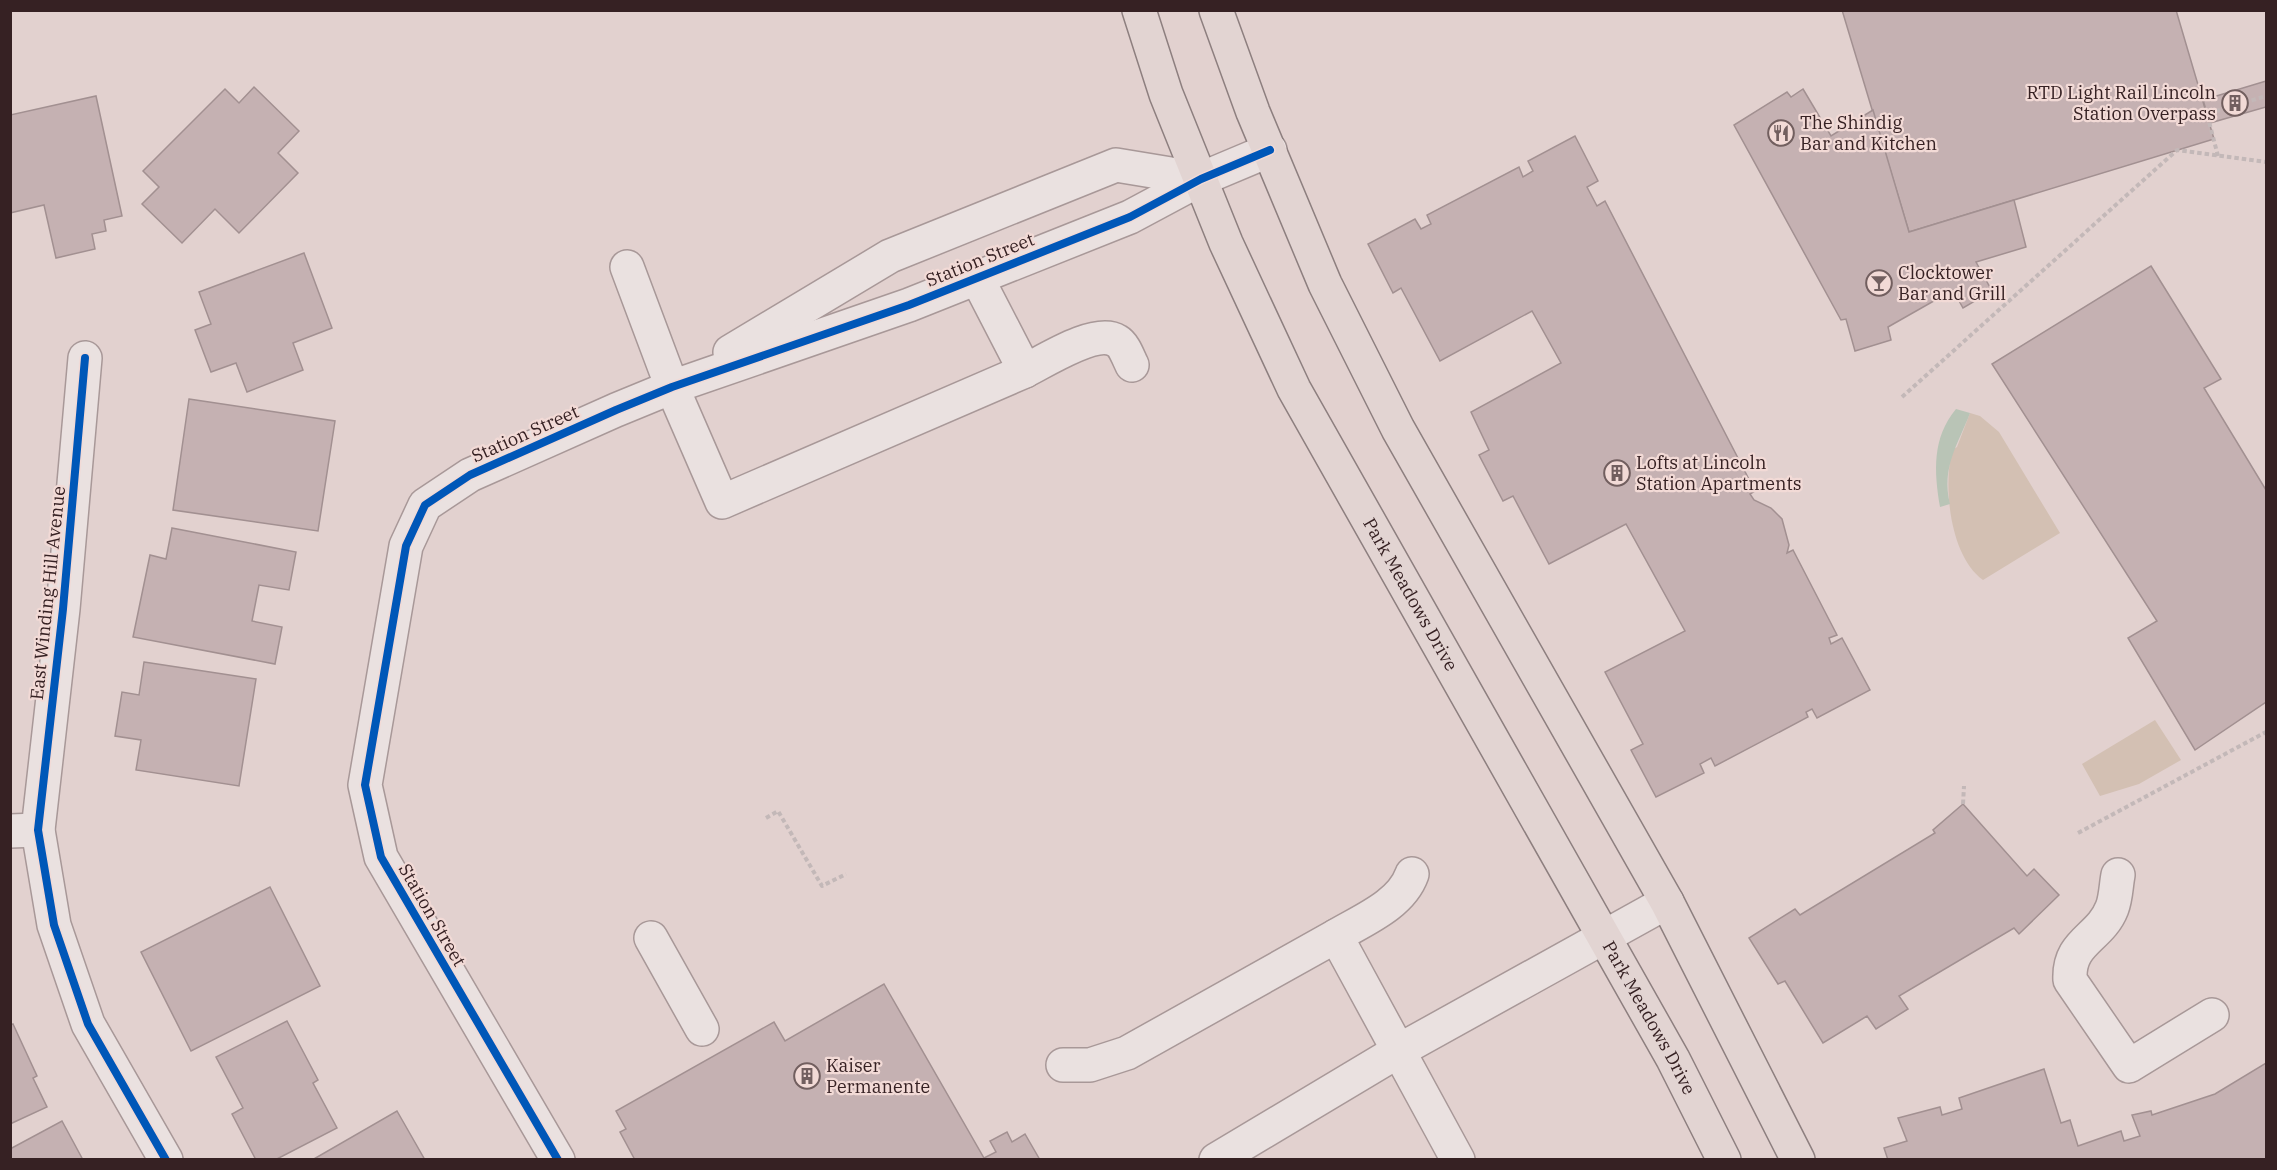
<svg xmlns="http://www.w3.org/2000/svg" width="2277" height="1170" font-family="'IBM Plex Serif',serif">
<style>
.green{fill:#d3c0b3}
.water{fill:#b9c4b6}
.building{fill:#c5b1b2;stroke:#a29091;stroke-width:1.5}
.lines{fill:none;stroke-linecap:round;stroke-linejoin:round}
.minor-casing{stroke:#a89898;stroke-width:36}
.major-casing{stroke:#8d7f7f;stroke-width:36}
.path{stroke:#c3b8b8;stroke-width:4;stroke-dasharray:4.5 3;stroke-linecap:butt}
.minor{stroke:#eae1e0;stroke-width:33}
.major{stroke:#e2d4d2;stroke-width:33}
.cycleway-casing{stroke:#f2dad6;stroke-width:11}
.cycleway{stroke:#0057b8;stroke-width:8}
.labels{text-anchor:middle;stroke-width:4.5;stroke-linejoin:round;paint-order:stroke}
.poi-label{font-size:18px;fill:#362123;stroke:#f2dad6;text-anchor:start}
.street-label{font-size:18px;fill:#362123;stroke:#f2dad6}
</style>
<rect width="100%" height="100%" fill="#e2d1cf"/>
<g class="green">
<path d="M1970 413 1980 416 1999 432 2060 533 1983 580C1950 556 1943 488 1952 450L1957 447Z"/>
<polygon points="2155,720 2181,760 2139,784 2100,796 2082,764"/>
</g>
<path class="water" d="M1956 409 1970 413C1958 445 1941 467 1950 504L1940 507C1934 471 1932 438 1956 409Z"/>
<g class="building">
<polygon points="1842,10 2176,10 2214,139 1909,232"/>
<polygon points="2266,81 2266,107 2210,123 2203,100"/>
<polygon points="254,87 299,131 278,153 298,173 239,233 215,209 182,243 142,204 159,187 143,171 225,89 239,103"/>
<polygon points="1803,89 1831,136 1873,110 1909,232 2014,200 2026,247 1976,262 1992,291 1963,308 1953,290 1888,327 1891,340 1855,351 1846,319 1841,320 1734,125 1787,92 1791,97"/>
<polygon points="96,96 122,216 104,220 106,231 92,234 95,249 56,258 44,205 10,213 10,115"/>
<polygon points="1575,136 1598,181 1587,187 1597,206 1605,201 1755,491 1750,494 1754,500 1771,508 1782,519 1789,545 1787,553 1793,550 1837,635 1829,638 1831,644 1842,638 1870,690 1817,718 1812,709 1806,712 1808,717 1715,766 1711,758 1700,764 1704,773 1656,797 1631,750 1643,744 1605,672 1685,631 1626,524 1549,564 1513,496 1503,501 1479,455 1489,450 1471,412 1561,363 1532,311 1440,361 1401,288 1393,293 1368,244 1415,219 1421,229 1431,224 1427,215 1519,167 1523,177 1533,171 1528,161"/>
<polygon points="304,253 332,328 293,343 303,370 247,392 236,363 211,372 195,330 211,324 199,292"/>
<polygon points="2151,266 2221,379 2204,388 2266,490 2266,702 2195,750 2128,638 2157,621 1992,364"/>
<polygon points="189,399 335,421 318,531 173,510"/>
<polygon points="172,528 296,552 289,590 259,585 252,621 282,627 275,664 133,637 150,555 166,559"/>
<polygon points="144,662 256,679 239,786 136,770 141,740 115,736 122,692 139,695"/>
<polygon points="1963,804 2027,876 2034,869 2059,895 2019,934 2014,928 1899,996 1908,1009 1876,1029 1867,1016 1823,1043 1785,981 1778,984 1749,938 1795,909 1800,915 1935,833 1933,830"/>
<polygon points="270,887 320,986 191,1051 141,952"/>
<polygon points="884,984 984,1158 996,1152 990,1141 1007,1132 1012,1142 1025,1134 1040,1160 635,1160 620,1132 626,1129 616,1111 774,1022 785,1041"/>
<polygon points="287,1021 318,1080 313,1083 337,1128 275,1160 256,1160 232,1114 243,1108 216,1057"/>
<polygon points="13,1024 37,1076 33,1078 47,1107 10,1124 10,1025"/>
<polygon points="2266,1063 2266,1160 1888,1160 1884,1148 1907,1141 1898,1118 1940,1107 1942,1115 1962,1109 1959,1098 2044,1069 2061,1123 2070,1120 2078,1146 2121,1131 2124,1141 2140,1136 2132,1115 2151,1111 2152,1115 2215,1094"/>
<polygon points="397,1111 425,1160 312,1160"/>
<polygon points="62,1121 83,1160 10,1160 10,1149"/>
</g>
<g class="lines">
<g class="minor-casing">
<g id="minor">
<polyline points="627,267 672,387 722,502 1025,371"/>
<path d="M977 278 1025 371C1045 361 1096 328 1117 341 1124 345 1128 357 1132 365"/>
<polyline points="730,352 890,256 1116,165 1201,179"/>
<polyline points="85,358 63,609 38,830 54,925 88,1024 166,1160"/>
<polyline points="10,831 38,830"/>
<path d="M1412 874C1401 905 1363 920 1336 936L1458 1160"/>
<path d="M2118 875C2116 885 2116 898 2112 908 2100 939 2068 941 2070 980L2129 1066 2212 1015"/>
<polyline points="651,938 702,1029"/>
<polyline points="1063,1065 1090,1065 1127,1053 1336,936"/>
<polyline points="558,1160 381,857 365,785 406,546 425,505 470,475 616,410 672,387 909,305 1130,217 1201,179 1270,150"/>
<polyline points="1216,1160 1400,1050 1667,902"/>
</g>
</g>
<g class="major-casing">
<g id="major">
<path id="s1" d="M1139 10 1166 94 1226 243 1294 389 1673 1059 1724 1160"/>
<polyline points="1216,10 1253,112 1325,284 1398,429 1667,902 1798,1160"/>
</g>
</g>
<g class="path">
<polyline points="2218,156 2207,114 2266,96"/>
<polyline points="1902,397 2177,150 2266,162"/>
<polyline points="1963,804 1964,786"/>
<polyline points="766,818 778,811 822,886 846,874"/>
<polyline points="2078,833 2266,732"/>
</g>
<use href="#minor" class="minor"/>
<use href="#major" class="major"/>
<g class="cycleway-casing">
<g id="cycleway">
<polyline points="85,358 63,609 38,830 54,925 88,1024 166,1160"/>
<polyline points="558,1160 381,857 365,785 406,546 425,505 470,475 616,410 672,387 909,305 1130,217 1201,179 1270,150"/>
</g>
</g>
<use href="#cycleway" class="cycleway"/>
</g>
<defs>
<g id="building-ring" transform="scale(1.35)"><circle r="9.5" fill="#f2dad6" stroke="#725f5f" stroke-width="1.5"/><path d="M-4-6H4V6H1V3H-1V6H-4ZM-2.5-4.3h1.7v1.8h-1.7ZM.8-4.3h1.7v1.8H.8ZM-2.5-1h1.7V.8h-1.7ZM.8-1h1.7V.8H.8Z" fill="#725f5f"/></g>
<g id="restaurant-ring" transform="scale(1.35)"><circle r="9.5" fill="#f2dad6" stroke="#725f5f" stroke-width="1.5"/><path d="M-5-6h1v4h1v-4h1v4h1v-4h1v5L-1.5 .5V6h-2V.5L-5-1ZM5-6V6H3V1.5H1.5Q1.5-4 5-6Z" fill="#725f5f"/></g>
<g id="bar-ring" transform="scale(1.35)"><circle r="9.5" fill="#f2dad6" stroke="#725f5f" stroke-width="1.5"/><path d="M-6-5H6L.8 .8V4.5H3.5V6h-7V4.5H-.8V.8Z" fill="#725f5f"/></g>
</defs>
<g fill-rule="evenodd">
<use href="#building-ring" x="2235" y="103"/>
<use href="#restaurant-ring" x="1781" y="133"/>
<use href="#bar-ring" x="1879" y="283"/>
<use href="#building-ring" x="1617" y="473"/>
<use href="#building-ring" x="807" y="1076"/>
</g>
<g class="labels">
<g class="poi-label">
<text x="2216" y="99" text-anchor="end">RTD Light Rail Lincoln<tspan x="2216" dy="21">Station Overpass</tspan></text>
<text x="1800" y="129">The Shindig<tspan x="1800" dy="21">Bar and Kitchen</tspan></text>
<text x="1898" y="279">Clocktower<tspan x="1898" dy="21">Bar and Grill</tspan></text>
<text x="1636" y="469">Lofts at Lincoln<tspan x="1636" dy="21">Station Apartments</tspan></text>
<text x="826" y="1072">Kaiser<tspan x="826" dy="21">Permanente</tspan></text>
</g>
<g class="street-label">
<text transform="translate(980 260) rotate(-22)" y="6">Station Street</text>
<text transform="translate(525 434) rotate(-24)" y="6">Station Street</text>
<text transform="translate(48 593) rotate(-84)" y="6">East Winding Hill Avenue</text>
<text dy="6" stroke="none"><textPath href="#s1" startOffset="646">Park Meadows Drive</textPath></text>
<text transform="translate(432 915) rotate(60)" y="6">Station Street</text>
<text dy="6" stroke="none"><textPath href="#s1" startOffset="1132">Park Meadows Drive</textPath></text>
</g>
</g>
<rect width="2277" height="1170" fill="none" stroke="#362123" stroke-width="24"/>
</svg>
